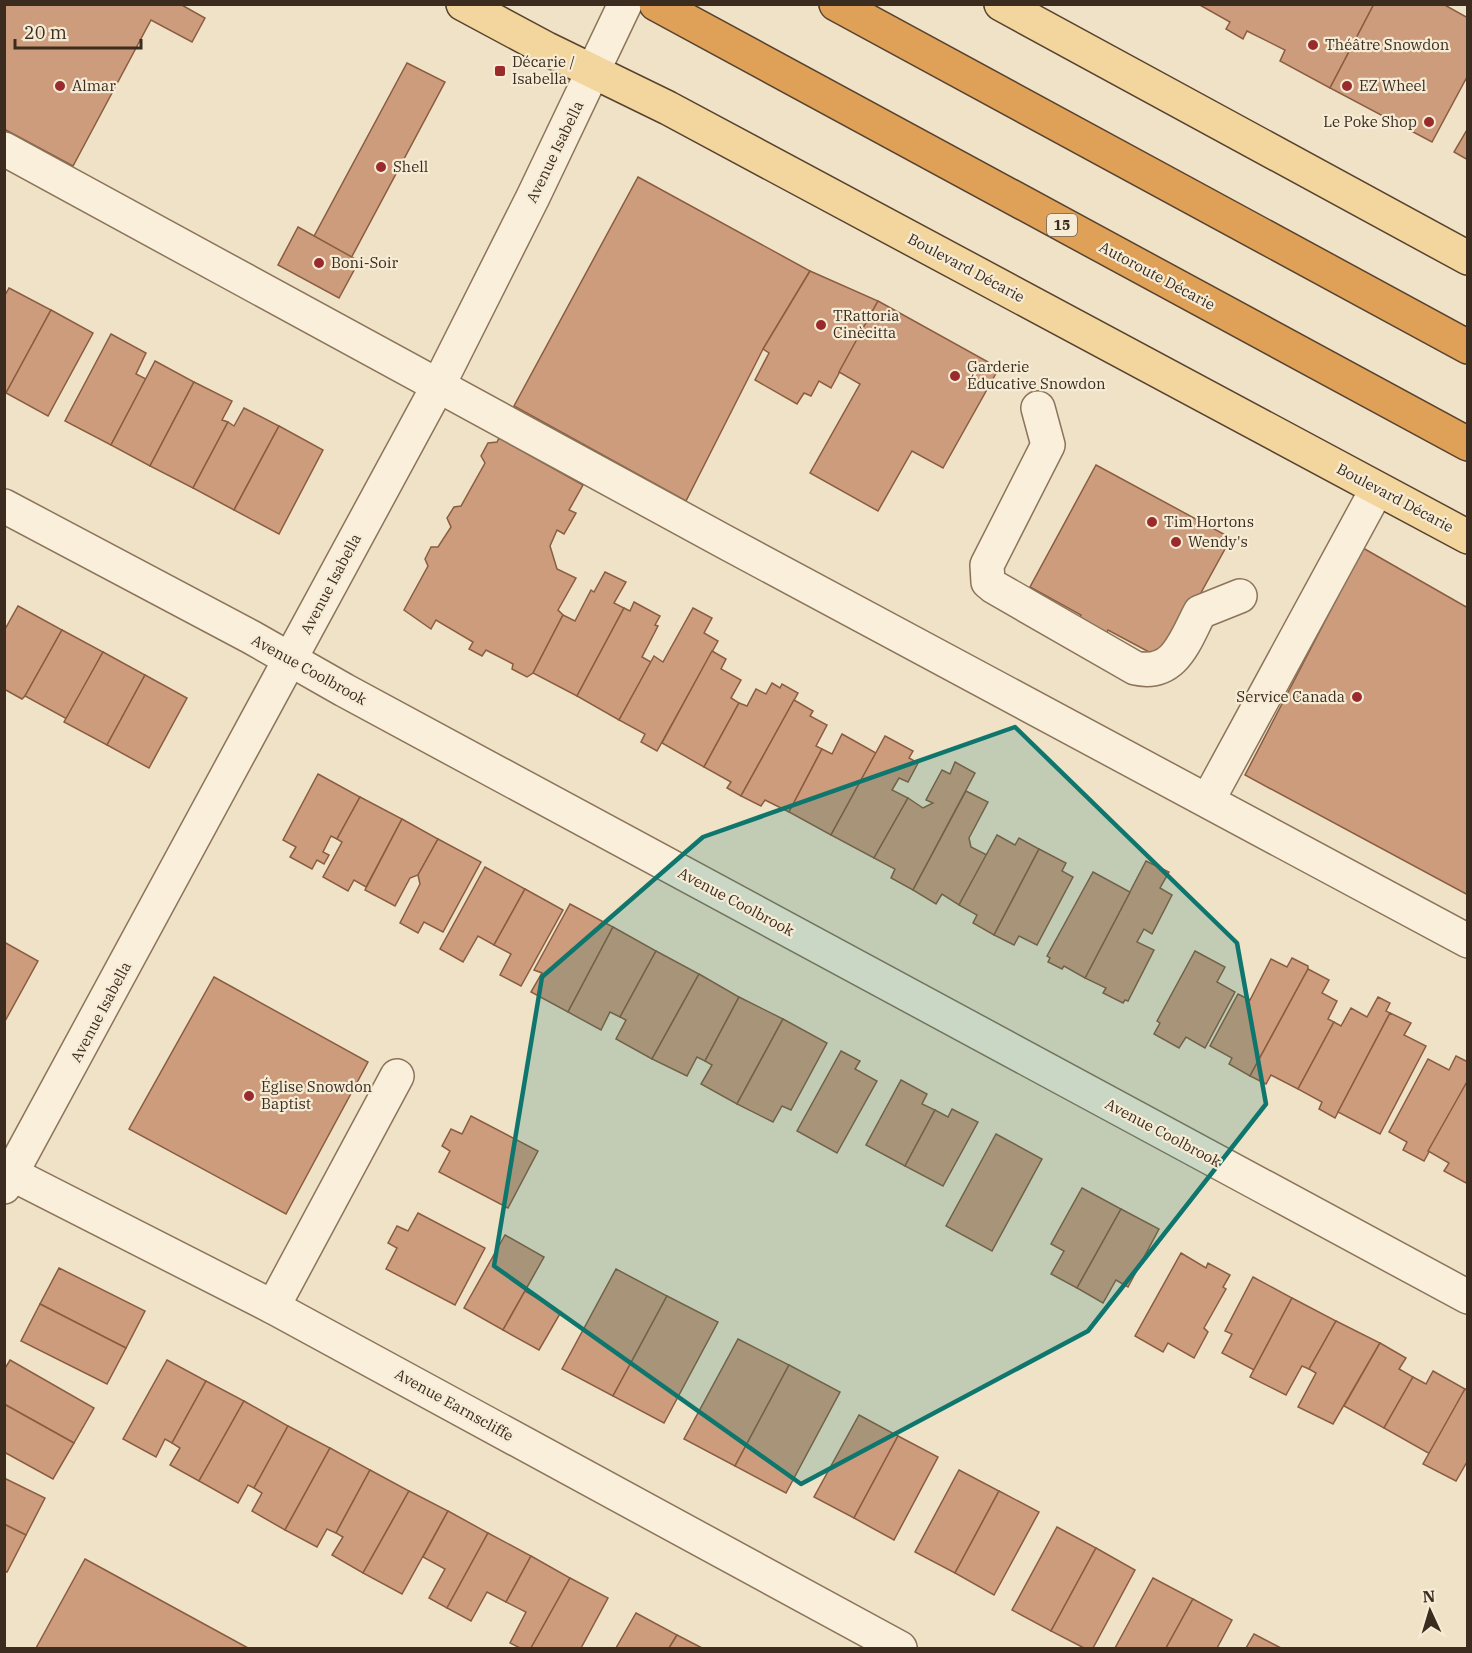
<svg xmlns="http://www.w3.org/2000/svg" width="1472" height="1653" font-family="'IBM Plex Serif',serif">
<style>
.building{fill:#cd9c7c;stroke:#8a5d41;stroke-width:1.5}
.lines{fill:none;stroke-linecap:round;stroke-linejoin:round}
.minor-casing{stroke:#8b745b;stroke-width:36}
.major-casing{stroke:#58422f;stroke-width:36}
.highway-casing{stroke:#58422f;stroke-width:36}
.minor{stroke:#f9efda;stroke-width:33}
.major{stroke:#f2d69e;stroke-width:33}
.highway{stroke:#dea157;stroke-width:33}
.marked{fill:#0f766e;fill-opacity:0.2;stroke:#0f766e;stroke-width:4.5;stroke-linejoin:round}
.poi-dot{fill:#9a2b2d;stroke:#f6ecd6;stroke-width:2}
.labels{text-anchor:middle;stroke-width:4.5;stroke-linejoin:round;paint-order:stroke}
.shield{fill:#f6ecd6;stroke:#736656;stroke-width:1.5}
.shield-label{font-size:14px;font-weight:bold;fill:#3b2c1f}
.poi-label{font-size:15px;fill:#3b2c1f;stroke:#f6ecd6;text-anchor:start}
.street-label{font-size:15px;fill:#3b2c1f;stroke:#f6ecd6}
</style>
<rect width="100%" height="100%" fill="#efe2c6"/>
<g class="building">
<polygon points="4,4 180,4 205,18 192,42 151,20 73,166 4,129"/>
<polygon points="1198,4 1374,4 1330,88 1280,61 1285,50 1247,31 1243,39 1226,29 1230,22"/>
<polygon points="1374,4 1443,4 1468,18 1468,75 1432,142 1330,88"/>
<polygon points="407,63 445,82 350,260 312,240"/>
<polygon points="1468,128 1468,160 1454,152"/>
<polygon points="638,177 810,271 763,349 686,501 514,406"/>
<polygon points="298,227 359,261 339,298 278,265"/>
<polygon points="810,271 878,301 831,388 819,381 811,396 804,393 797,404 755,380 769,353 763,349"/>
<polygon points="9,288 51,310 6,393 4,392 4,297"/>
<polygon points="878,301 999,368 943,468 912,451 878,511 810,473 860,384 839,372"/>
<polygon points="51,310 93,333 48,416 6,393"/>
<polygon points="111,334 146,353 136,374 146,379 111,445 65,421"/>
<polygon points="155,361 194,382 150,466 111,445"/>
<polygon points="194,382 232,401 222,420 228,422 193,488 150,466"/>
<polygon points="244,408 279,426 234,510 193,488 228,422 234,426"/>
<polygon points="279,426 323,450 279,534 234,510"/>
<polygon points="499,438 583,485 569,510 576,513 564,534 557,530 550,546 557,569 576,578 558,610 563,615 533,673 527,677 512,669 513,664 486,650 482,656 469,649 473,642 436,620 431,629 404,610 428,566 425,559 431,547 438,547 451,527 447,518 454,507 461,506 485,463 481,456 488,443 497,442"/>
<polygon points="1096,465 1231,538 1164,660 1108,630 1104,638 1077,623 1081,615 1030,587"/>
<polygon points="1363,548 1468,608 1468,895 1245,775"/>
<polygon points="605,572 626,582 614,603 624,608 577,696 533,673 563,615 575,621 591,590 594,592"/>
<polygon points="634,602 660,616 655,625 658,626 642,657 651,662 619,720 577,696 624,608 630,611"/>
<polygon points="18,606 62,630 25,696 22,699 4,689 4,631"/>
<polygon points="693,608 712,618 704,633 718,641 657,751 641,742 645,734 619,720 654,656 663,662"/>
<polygon points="62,630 103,652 67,719 25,696"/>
<polygon points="712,651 726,659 721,669 741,680 731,698 739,703 704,767 662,743"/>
<polygon points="103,652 145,675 107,745 64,722"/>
<polygon points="145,675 187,698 149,768 107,745"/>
<polygon points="772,683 780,688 782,684 798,693 741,796 727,788 731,782 704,767 739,703 747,706 756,689 766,694"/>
<polygon points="794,700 813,711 810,716 827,725 816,746 822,749 789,812 765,800 761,806 741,796"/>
<polygon points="842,734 876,753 831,835 789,812 822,749 832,754"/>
<polygon points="885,736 913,751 909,758 918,763 908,782 899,778 892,790 908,798 874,858 831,835"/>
<polygon points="955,762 975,773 913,890 891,878 895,869 874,858 908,798 923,808 933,803 926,800 942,770 950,774"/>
<polygon points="318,774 360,797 337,839 331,836 323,852 329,855 324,864 317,860 312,869 290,857 296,847 283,840"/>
<polygon points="966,791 988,802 969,838 971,847 987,855 959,905 942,894 936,904 913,890"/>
<polygon points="360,797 402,819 366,887 354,880 348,891 323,877 342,842 337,839"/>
<polygon points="402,819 438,839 418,875 410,878 395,906 365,890"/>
<polygon points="997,835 1015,845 1019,838 1039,849 994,935 973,923 977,915 959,905"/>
<polygon points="438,839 481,862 443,932 424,922 418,933 400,923 420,884 418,875"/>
<polygon points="1039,849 1066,863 1062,871 1073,877 1037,945 1019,936 1014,945 994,935"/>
<polygon points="1146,861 1169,872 1160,888 1172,895 1152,934 1144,929 1137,942 1154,950 1128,1001 1125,1000 1123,1003 1103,993 1106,988 1085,978"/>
<polygon points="485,867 525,889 494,945 478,936 463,962 440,949"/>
<polygon points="1093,872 1130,892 1085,978 1064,966 1062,969 1048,962 1050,958 1047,956"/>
<polygon points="525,889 563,910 521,986 500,975 511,954 494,945"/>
<polygon points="570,904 613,927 568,1012 531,992 542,973 534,970"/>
<polygon points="613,927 656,951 620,1017 610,1012 601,1030 568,1012"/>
<polygon points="4,942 38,961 4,1023"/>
<polygon points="656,951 699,974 652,1059 616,1039 626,1020 620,1017"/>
<polygon points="1195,951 1225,967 1217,982 1235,992 1205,1048 1186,1037 1179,1048 1154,1034 1160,1023 1157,1021"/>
<polygon points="1292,958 1308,966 1308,969 1250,1076 1229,1064 1232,1058 1210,1046 1238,994 1250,1000 1271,959 1287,967"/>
<polygon points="1308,969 1329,980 1322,993 1337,1001 1328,1019 1334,1022 1298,1089 1271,1075 1266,1084 1250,1076"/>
<polygon points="699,974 739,997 705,1061 697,1057 687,1076 652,1059"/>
<polygon points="214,977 368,1062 286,1214 129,1129"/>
<polygon points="739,997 783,1019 737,1104 701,1084 712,1065 705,1061"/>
<polygon points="1378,997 1390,1003 1386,1011 1390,1013 1335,1118 1319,1109 1322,1102 1298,1089 1334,1022 1341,1026 1351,1008 1367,1017"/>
<polygon points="1390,1013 1411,1023 1404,1035 1426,1046 1380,1134 1338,1112"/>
<polygon points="783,1019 827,1043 791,1110 782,1106 773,1122 737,1104"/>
<polygon points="841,1051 860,1061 855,1069 877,1081 837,1153 797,1131"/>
<polygon points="1456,1056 1468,1062 1468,1080 1424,1161 1403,1150 1407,1142 1389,1132 1428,1059 1449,1070"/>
<polygon points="901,1080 927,1094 922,1104 935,1110 905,1166 866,1145"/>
<polygon points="1468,1080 1468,1179 1466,1183 1444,1171 1449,1163 1428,1151"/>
<polygon points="952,1109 978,1122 943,1186 905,1166 935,1110 948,1117"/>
<polygon points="471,1116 538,1151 508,1208 439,1172 450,1151 442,1146 451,1129 462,1134"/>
<polygon points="996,1134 1042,1159 992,1251 946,1226"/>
<polygon points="1082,1188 1121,1209 1077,1288 1051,1274 1064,1251 1051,1244"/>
<polygon points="1121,1209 1159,1229 1128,1287 1116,1280 1103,1303 1077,1288"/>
<polygon points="418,1213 485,1248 455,1305 386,1269 397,1248 388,1243 397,1226 408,1231"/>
<polygon points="505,1235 544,1257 503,1330 464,1308"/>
<polygon points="1181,1253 1206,1268 1208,1263 1230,1275 1223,1287 1226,1289 1204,1328 1208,1332 1194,1358 1168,1343 1163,1352 1135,1336"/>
<polygon points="59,1268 145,1311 126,1348 40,1304"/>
<polygon points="616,1269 667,1296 613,1396 562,1369"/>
<polygon points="1253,1277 1292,1298 1254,1370 1222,1353 1232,1334 1225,1331"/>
<polygon points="525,1291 561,1312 539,1350 503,1330"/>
<polygon points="667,1296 718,1322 664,1423 613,1396"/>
<polygon points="1292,1298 1336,1321 1309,1369 1302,1366 1286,1395 1250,1377"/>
<polygon points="40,1304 126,1348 107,1384 21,1341"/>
<polygon points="1336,1321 1380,1343 1333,1424 1298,1407 1316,1373 1309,1369"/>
<polygon points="738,1339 789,1365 735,1466 684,1439"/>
<polygon points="1380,1343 1406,1358 1399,1369 1413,1377 1384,1428 1344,1406"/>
<polygon points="10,1360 94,1408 74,1443 4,1404 4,1370"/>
<polygon points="167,1360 206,1381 172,1443 165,1439 156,1457 123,1439"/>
<polygon points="789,1365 840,1392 786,1493 735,1466"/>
<polygon points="1433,1371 1465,1389 1430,1454 1384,1428 1413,1377 1426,1384"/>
<polygon points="206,1381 244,1401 199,1481 170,1465 180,1448 172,1443"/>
<polygon points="1465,1389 1468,1391 1468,1460 1456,1481 1423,1464"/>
<polygon points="244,1401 288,1426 254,1488 248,1485 238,1503 199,1481"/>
<polygon points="4,1404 74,1443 53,1479 4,1452"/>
<polygon points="859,1415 898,1436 854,1518 814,1497"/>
<polygon points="288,1426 330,1448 285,1530 252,1511 262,1493 254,1488"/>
<polygon points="898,1436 938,1457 894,1540 854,1518"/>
<polygon points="330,1448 370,1470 336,1533 327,1529 317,1547 285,1530"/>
<polygon points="370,1470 409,1491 363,1573 332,1555 343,1537 336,1533"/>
<polygon points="959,1470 999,1491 955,1573 915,1552"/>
<polygon points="4,1478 45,1498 26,1535 4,1524"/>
<polygon points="409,1491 448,1511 402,1594 363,1573"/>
<polygon points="999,1491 1039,1512 994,1595 955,1573"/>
<polygon points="448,1511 488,1533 447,1608 429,1598 445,1569 423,1557"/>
<polygon points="4,1524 26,1535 7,1572 4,1571"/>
<polygon points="1057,1527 1096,1548 1051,1631 1012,1610"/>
<polygon points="488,1533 531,1556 506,1602 487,1592 471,1621 447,1608"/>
<polygon points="1096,1548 1135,1570 1093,1648 1084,1648 1051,1631"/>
<polygon points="531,1556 570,1578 531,1648 520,1648 510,1643 526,1612 506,1602"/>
<polygon points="85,1559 248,1648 36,1648"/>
<polygon points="570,1578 608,1598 581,1648 531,1648"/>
<polygon points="1153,1578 1193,1599 1166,1648 1115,1648"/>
<polygon points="1193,1599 1232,1620 1217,1648 1166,1648"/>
<polygon points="636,1613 677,1635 669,1648 616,1648"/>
<polygon points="1254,1634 1281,1648 1246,1648"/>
<polygon points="677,1635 702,1648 669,1648"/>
</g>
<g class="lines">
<g class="minor-casing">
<g id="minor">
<polyline points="4,149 725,542 1468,941"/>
<path d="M1038 408 1048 445 987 565 988 582 994 587 1135 668C1175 677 1185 640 1200 612L1240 596"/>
<polyline points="4,506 251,637 344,690 1468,1297"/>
<polyline points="1208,800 1377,489"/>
<polyline points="4,1170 273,1307 900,1648"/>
<polyline points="4,1187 438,386 533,197 625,4"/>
<polyline points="273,1307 397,1076"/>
</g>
</g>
<g class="major-casing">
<g id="major">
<polyline points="463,4 547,49 668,108 1468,537"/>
<polyline points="1001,4 1468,258"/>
</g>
</g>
<g class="highway-casing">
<g id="highway">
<polyline points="656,4 1468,444"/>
<polyline points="836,4 1468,347"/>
</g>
</g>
<use href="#minor" class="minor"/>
<use href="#major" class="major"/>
<use href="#highway" class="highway"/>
</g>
<path class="marked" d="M1015 727 1237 943 1266 1104 1088 1331 801 1484 494 1266 542 977 703 837Z"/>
<g class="poi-dot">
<circle cx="1313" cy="45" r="6"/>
<rect x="494" y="65" width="12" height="12" rx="3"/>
<circle cx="60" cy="86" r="6"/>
<circle cx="1347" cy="86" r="6"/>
<circle cx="1429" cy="122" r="6"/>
<circle cx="381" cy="167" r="6"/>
<circle cx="319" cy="263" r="6"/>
<circle cx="821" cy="325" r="6"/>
<circle cx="955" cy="376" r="6"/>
<circle cx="1152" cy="522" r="6"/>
<circle cx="1176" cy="542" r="6"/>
<circle cx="1357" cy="697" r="6"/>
<circle cx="249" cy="1096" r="6"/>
</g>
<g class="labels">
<rect class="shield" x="1047" y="214" width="30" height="22" rx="4.5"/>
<g class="shield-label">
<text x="1062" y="230">15</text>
</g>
<g class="poi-label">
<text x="1325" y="50">Théâtre Snowdon</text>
<text x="512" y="67">Décarie /<tspan x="512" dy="17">Isabella</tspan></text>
<text x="72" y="91">Almar</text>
<text x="1359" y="91">EZ Wheel</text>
<text x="1417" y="127" text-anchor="end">Le Poke Shop</text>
<text x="393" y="172">Shell</text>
<text x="331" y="268">Boni-Soir</text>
<text x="833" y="321">TRattoria<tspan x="833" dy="17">Cinècitta</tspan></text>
<text x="967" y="372">Garderie<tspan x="967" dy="17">Éducative Snowdon</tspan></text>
<text x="1164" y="527">Tim Hortons</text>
<text x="1188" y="547">Wendy's</text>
<text x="1345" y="702" text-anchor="end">Service Canada</text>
<text x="261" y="1092">Église Snowdon<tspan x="261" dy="17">Baptist</tspan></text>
</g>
<g class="street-label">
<text transform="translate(555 152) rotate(-64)" y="5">Avenue Isabella</text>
<text transform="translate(966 268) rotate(28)" y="5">Boulevard Décarie</text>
<text transform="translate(1157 276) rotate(28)" y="5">Autoroute Décarie</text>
<text transform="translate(1395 498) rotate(28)" y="5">Boulevard Décarie</text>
<text transform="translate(331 584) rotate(-62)" y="5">Avenue Isabella</text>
<text transform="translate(309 670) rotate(29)" y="5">Avenue Coolbrook</text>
<text transform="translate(736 902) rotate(28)" y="5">Avenue Coolbrook</text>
<text transform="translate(101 1012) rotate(-62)" y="5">Avenue Isabella</text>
<text transform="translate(1163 1133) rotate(28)" y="5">Avenue Coolbrook</text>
<text transform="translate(454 1405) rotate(29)" y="5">Avenue Earnscliffe</text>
</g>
</g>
<rect width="1472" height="1653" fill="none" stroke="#3b2c1f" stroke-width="12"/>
<g transform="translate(1430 1611) rotate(356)" stroke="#f6ecd6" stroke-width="4.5" paint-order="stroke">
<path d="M0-4.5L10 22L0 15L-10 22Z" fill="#3b2c1f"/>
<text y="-9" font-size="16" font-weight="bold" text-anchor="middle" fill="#3b2c1f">N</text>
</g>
<path d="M15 39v9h126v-9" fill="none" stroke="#3b2c1f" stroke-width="3"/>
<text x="24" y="39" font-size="18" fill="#3b2c1f" stroke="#f6ecd6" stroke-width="4.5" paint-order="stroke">20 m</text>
</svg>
